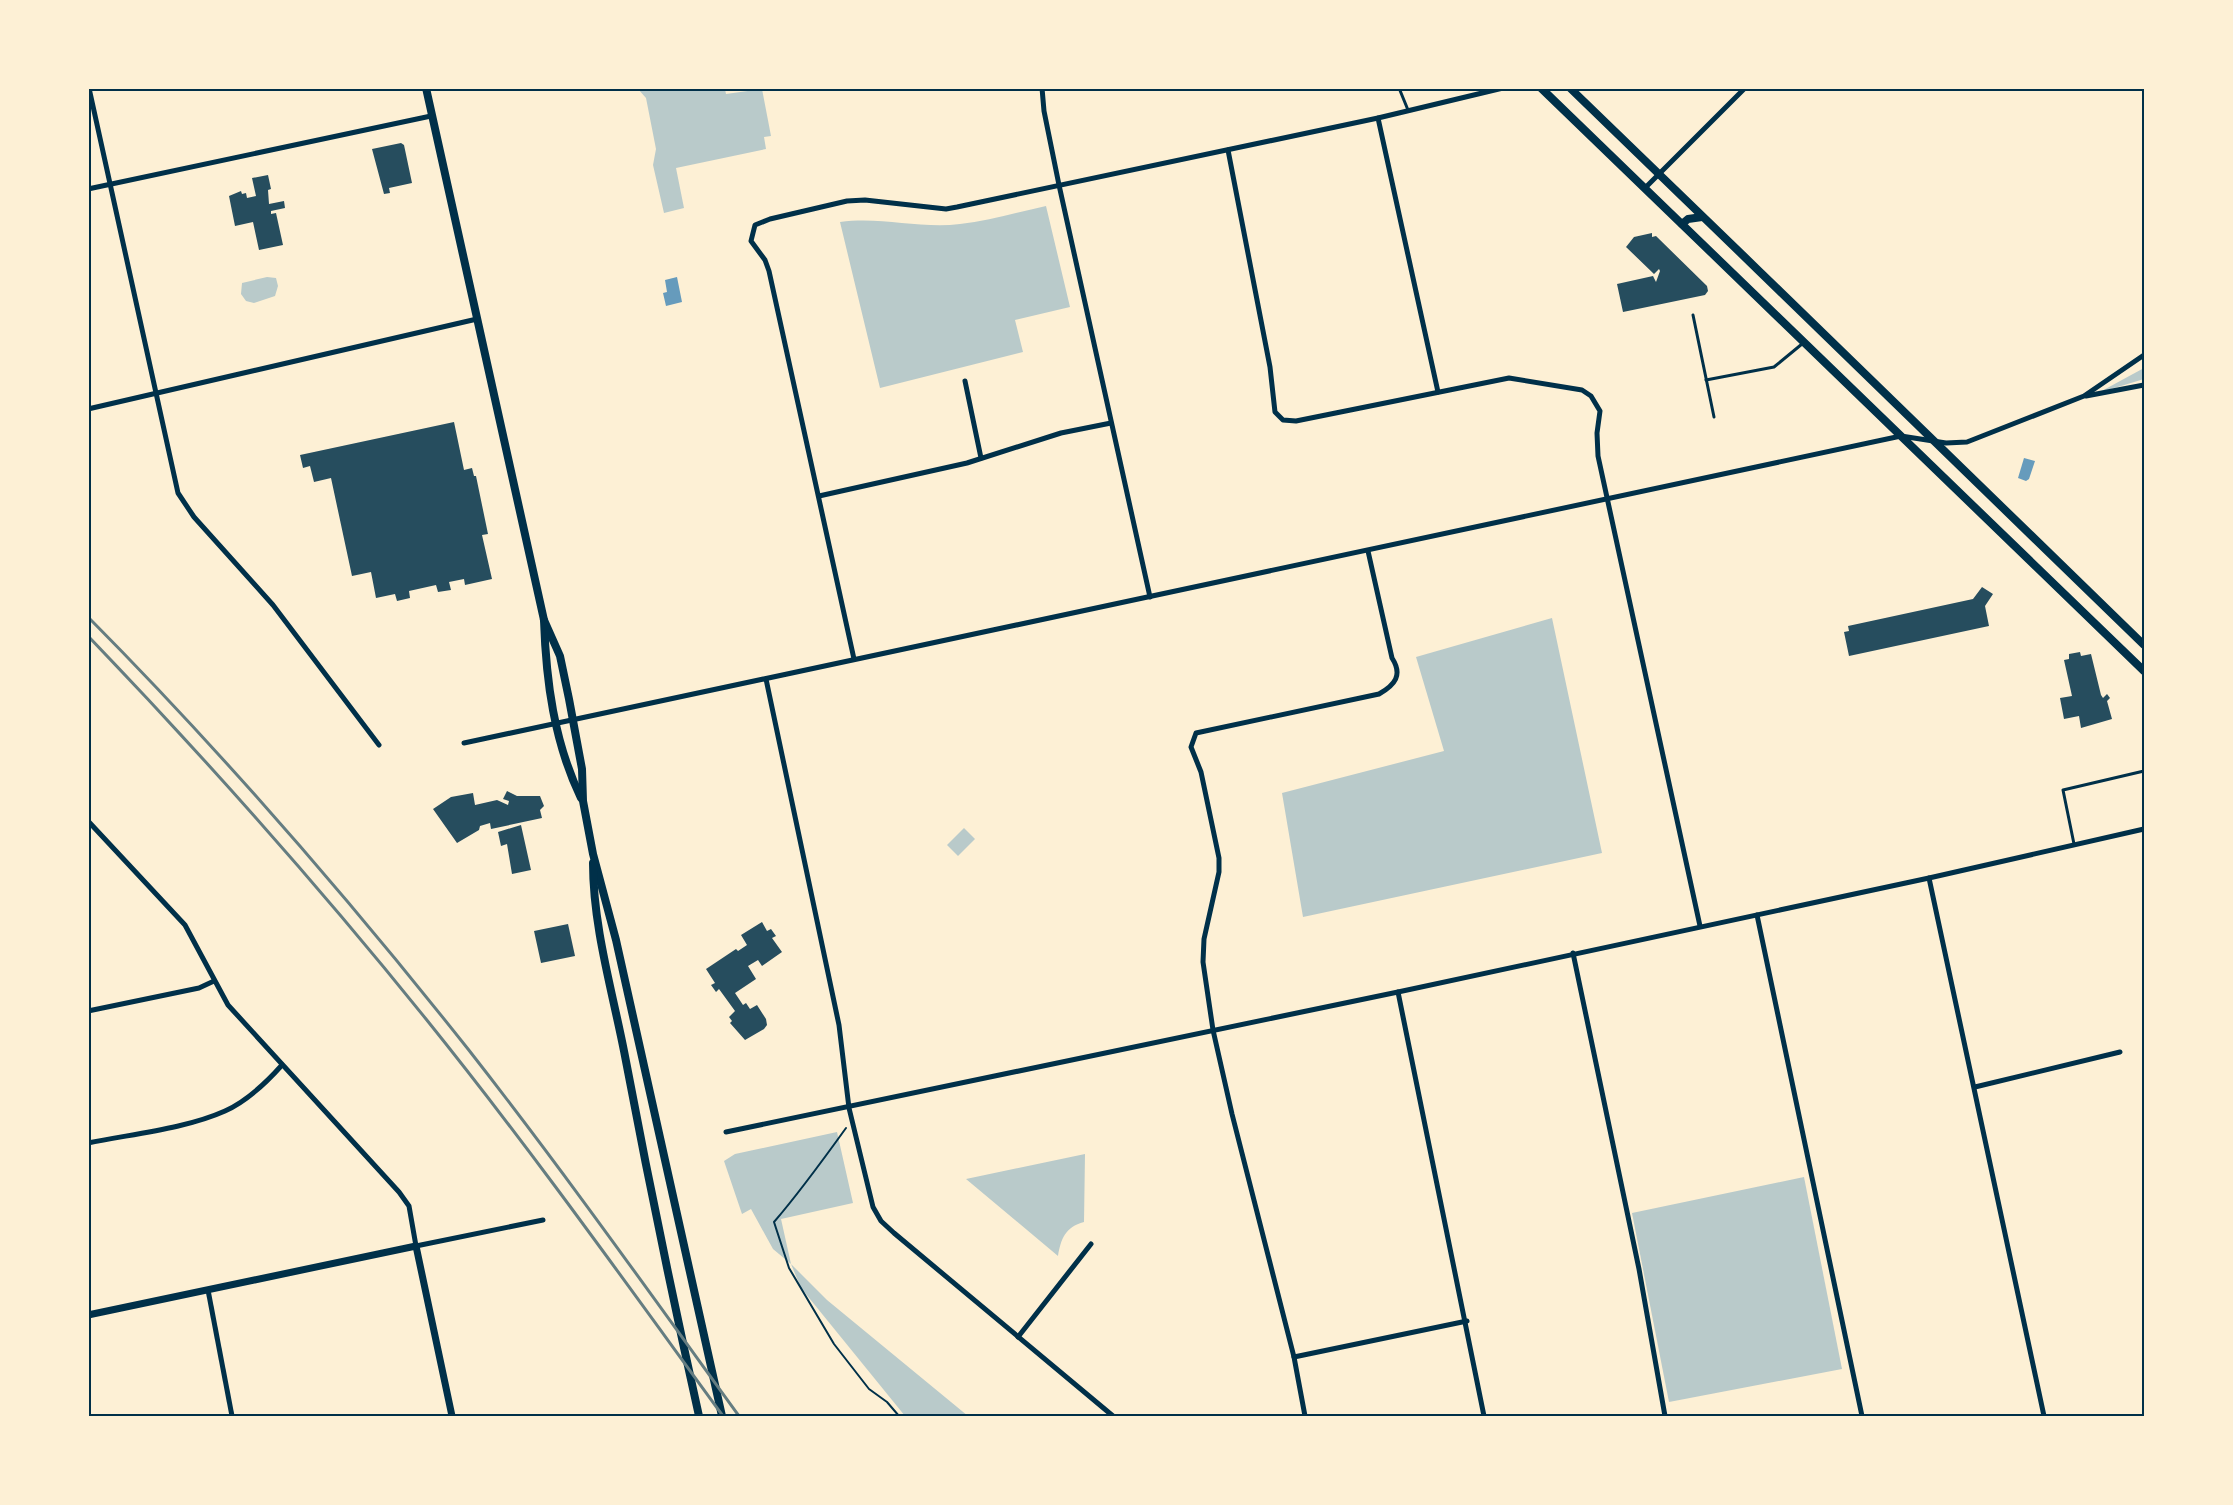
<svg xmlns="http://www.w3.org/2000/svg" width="2233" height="1505" font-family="Raleway,sans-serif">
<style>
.green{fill:#b9caca}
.water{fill:#669bbc}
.building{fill:#264d5e}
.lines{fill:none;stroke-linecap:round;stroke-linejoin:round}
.path{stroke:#003049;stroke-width:2}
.service{stroke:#003049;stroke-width:3}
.minor{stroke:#003049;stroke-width:5}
.tertiary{stroke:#003049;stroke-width:7}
.primary{stroke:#003049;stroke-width:8}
.rail{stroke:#657d81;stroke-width:3}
.neatline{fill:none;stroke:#003049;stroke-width:2}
</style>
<rect width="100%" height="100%" fill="#fdf0d5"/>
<g class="green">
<polygon points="638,89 725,89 726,94 762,89 771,136 764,137 766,149 676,168 684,208 664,213 653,165 656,149 646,98"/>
<path d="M1046 206 1070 307 1015 320 1023 352 880 388 840 222C880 216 920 229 960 224 989 221 1018 212 1046 206Z"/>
<polygon points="267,277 276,278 278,286 275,296 254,303 246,301 241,294 242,283"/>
<polygon points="2144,368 2144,379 2098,393"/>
<polygon points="1552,618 1602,853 1303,917 1282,793 1444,751 1416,657"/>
<polygon points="964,828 975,839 958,856 947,845"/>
<polygon points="837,1132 853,1203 781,1219 791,1264 827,1300 968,1416 905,1416 801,1288 791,1264 773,1249 751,1209 742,1214 724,1161 735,1154"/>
<path d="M1085 1154 1084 1222C1065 1227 1061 1239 1058 1256L966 1179Z"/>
<polygon points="1804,1177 1842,1369 1669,1402 1632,1213"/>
</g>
<g class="water">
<polygon points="677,277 682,302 666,306 663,293 667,292 665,280"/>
<polygon points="2024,458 2035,461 2029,479 2026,481 2018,478"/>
</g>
<g class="building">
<polygon points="401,143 404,145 412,183 389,188 390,193 384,194 372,149"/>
<polygon points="268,175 271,189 268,190 269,204 284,201 285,208 271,211 271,214 276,213 283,245 259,250 253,222 235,226 229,196 241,191 242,194 246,193 247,198 256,196 252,178"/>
<polygon points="1652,233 1652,237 1656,236 1707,286 1708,291 1705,295 1623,312 1617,284 1653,276 1656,282 1660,271 1659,269 1654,274 1626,247 1634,237"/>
<polygon points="454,422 464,470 472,468 474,476 476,476 488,534 482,535 492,579 465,585 464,579 449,582 451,590 438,592 436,585 409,591 410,598 397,601 395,594 376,598 371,572 352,576 331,478 314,482 310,466 303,468 300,455"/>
<polygon points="1982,587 1993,594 1985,606 1989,626 1849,656 1844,632 1849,631 1848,626 1973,599"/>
<polygon points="2080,652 2081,656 2091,654 2101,695 2103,698 2107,694 2110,698 2107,701 2112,719 2081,728 2079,716 2064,719 2060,698 2072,696 2064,660 2069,659 2069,654"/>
<polygon points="507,791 517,796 540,796 544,806 540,810 542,818 491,829 490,823 480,826 479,830 457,843 433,809 451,797 473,793 475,805 497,800 508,805 509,801 503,799"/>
<polygon points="521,825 531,870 512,874 507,844 501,846 498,832"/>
<polygon points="762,922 767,931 771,929 776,936 772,938 782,952 762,966 758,960 748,966 756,979 735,993 743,1005 746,1003 750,1009 757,1005 766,1019 767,1025 764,1029 745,1040 730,1023 732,1021 729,1017 735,1011 719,989 716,992 711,985 715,983 706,969 736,949 738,951 747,945 741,935"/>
<polygon points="568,924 575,956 541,963 534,931"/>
</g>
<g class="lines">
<path class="path" d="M846 1128C823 1160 800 1192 774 1222L789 1268 834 1344 869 1389 887 1402 899 1416"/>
<g class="service">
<polyline points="1399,88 1408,110"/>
<polyline points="1693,315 1714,417"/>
<polyline points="1706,380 1774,367 1802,344"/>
<polyline points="2074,844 2063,790 2144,771"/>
</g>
<g class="minor">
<polyline points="89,88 178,493 194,517 273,605 379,745"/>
<polyline points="1042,88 1044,111 1059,185 1150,597"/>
<polyline points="1378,118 1438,392"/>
<polyline points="1228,150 1270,367 1275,412 1283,420 1296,421 1509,378 1582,390 1591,396 1600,411 1597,433 1598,456 1700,926"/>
<polyline points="1646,187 1745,88"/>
<polyline points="88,189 431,116"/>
<polyline points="965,381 981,458"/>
<polyline points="2086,396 2144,385"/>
<polyline points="88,409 477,319"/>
<polyline points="819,496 967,463 1061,433 1111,423"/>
<polyline points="854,659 769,271 765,260 751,241 755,225 770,219 847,201 865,200 946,209 957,207 1378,118 1503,88"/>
<polyline points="766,679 839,1025 849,1108 873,1207 881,1221 894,1233 1113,1416"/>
<polyline points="464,743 1901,436 1946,443 1967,442 2084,396 2144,355"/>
<polyline points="88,821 185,925 228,1005 399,1192 409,1206 416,1246 543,1220"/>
<polyline points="1929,878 2044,1416"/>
<polyline points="1757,915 1862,1416"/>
<polyline points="1573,953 1639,1269 1665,1416"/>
<polyline points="1398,992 1484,1416"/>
<polyline points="88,1011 199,988 214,981"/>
<polyline points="1975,1087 2120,1052"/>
<polyline points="726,1132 1398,992 1929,878 2144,829"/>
<path d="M88 1143C131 1134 185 1129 225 1111 247 1101 266 1083 282 1065"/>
<polyline points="208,1290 232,1416"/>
<polyline points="1018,1337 1091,1244"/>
<polyline points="1294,1357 1467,1321"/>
<path d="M1305 1416 1294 1357 1232 1114 1213 1030 1203 962 1204 939 1219 872V858L1201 772 1191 747 1196 733 1379 694C1395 685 1403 675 1392 658L1368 551"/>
</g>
<polyline class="tertiary" points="88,1315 416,1246 452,1416"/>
<g class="primary">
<path d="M426 88 544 620C546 681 554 742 581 798"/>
<polyline points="1541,88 2144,671"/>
<path d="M1570 88C1762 273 1953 460 2144 645"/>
<polyline points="1682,224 1688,219 1702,217"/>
<polyline points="544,620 560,656 569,699 582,769 583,801 593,854 616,940 722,1416"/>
<path d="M593 863C593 926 612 990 624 1051 647 1173 672 1295 699 1416"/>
</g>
<g class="rail">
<path d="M88 617C223 753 349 899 468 1049 562 1169 650 1293 739 1416"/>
<path d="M88 636C206 759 319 886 426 1019 530 1148 626 1283 723 1416"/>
</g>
</g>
<rect width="2233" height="1505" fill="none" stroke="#fdf0d5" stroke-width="180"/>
<rect x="90" y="90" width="2053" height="1325" class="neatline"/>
</svg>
